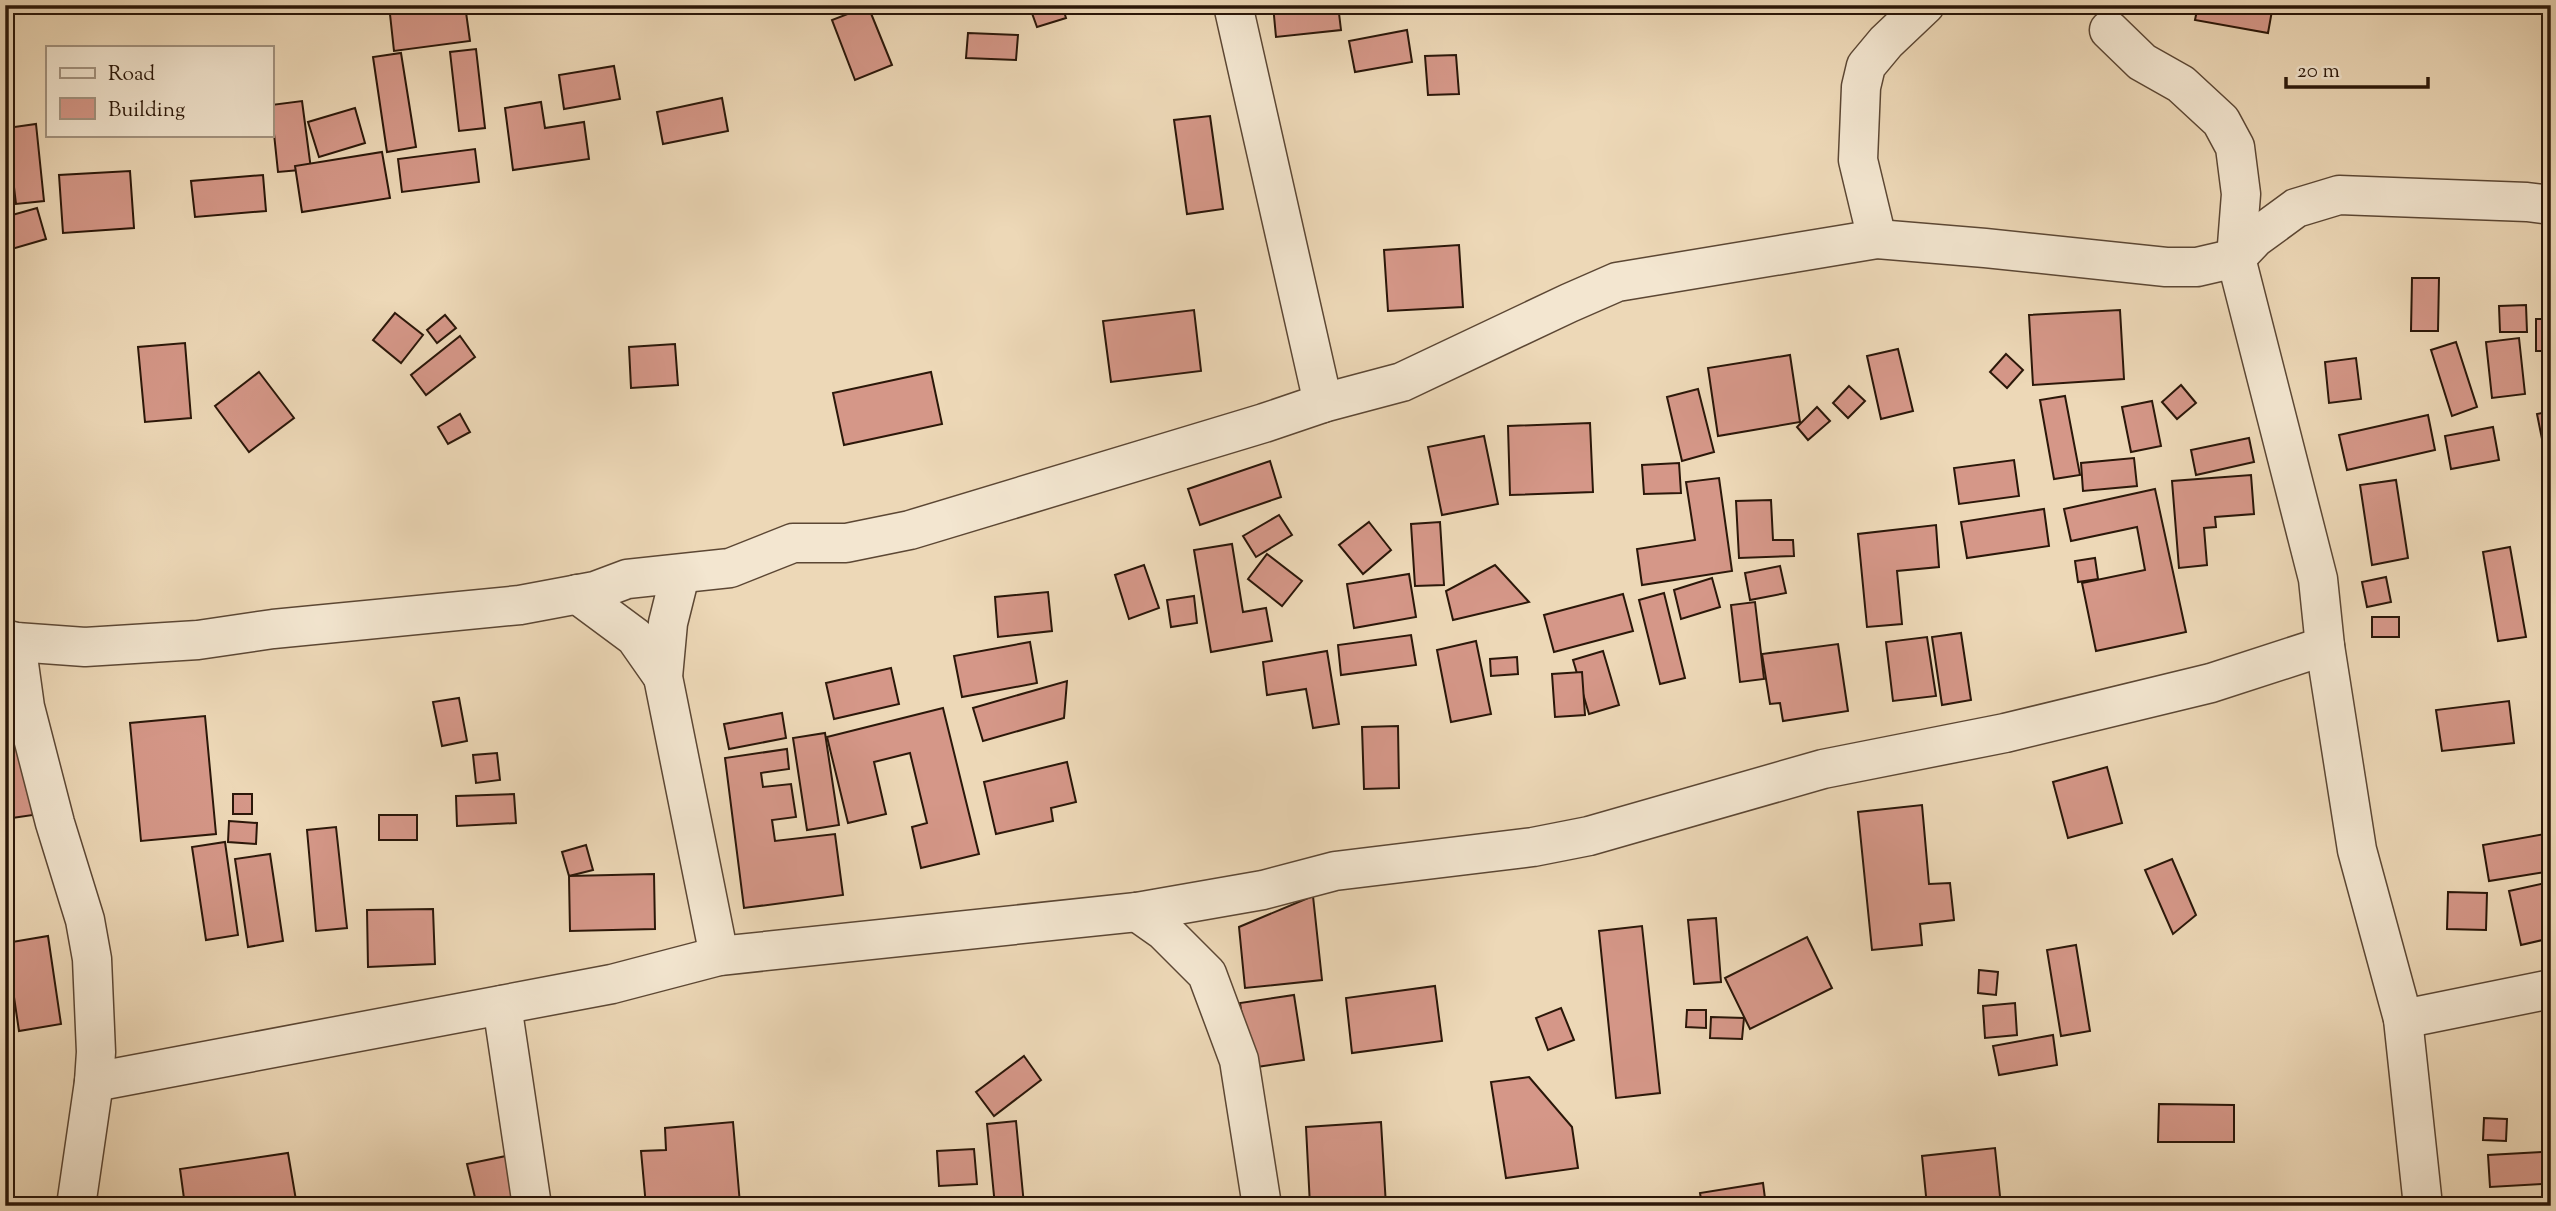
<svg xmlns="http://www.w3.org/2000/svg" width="2556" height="1211" font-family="'Sorts Mill Goudy',serif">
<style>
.building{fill:#d59788;stroke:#2b1709;stroke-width:2}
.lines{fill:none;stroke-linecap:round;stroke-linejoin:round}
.minor-casing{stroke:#5c4734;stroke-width:41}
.minor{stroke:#f3e6d0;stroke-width:38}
</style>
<rect width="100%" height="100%" fill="#edd8b7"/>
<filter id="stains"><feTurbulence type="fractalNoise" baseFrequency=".00286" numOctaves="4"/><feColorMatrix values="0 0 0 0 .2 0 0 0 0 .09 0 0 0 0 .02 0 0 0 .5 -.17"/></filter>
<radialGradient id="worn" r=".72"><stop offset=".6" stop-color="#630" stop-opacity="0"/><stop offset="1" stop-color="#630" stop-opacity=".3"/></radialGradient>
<g class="building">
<polygon points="389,5 465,5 470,41 394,51"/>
<polygon points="1029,5 1062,5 1066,18 1037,27"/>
<polygon points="1273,5 1338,5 1341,30 1276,37"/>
<polygon points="2198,5 2273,5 2268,33 2195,20"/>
<polygon points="868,6 892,65 855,80 832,20"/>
<polygon points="1407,30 1412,62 1355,72 1349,41"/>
<polygon points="968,33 1018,35 1016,60 966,58"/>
<polygon points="476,49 485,128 459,131 450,52"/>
<polygon points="401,53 416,147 387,152 373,57"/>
<polygon points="1456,55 1459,94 1428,95 1425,56"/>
<polygon points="614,66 620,99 564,109 559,75"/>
<polygon points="722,98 728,131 663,144 657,112"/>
<polygon points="302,101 311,169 278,172 271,105"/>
<polygon points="541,102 545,128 584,122 589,159 513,170 505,108"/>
<polygon points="355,108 365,143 319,157 308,122"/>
<polygon points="1210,116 1223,209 1187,214 1174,120"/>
<polygon points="36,124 44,201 16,204 7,128"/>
<polygon points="475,149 479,182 402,192 398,159"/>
<polygon points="382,152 390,198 302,212 295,166"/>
<polygon points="130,171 134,228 63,233 59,175"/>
<polygon points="263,175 266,211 195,217 191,181"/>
<polygon points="37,208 46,239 5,251 5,217"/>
<polygon points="1459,245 1463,307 1388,311 1384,250"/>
<polygon points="2412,278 2439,278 2438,331 2411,331"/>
<polygon points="2526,305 2527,332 2500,332 2499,306"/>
<polygon points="1194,310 1201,371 1111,382 1103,321"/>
<polygon points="2120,310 2124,379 2033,385 2029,315"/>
<polygon points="395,313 423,335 401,363 373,340"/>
<polygon points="445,315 456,328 437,343 427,330"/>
<rect x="2536" y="319" width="15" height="32"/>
<polygon points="460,336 475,357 426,395 411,375"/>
<polygon points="2519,338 2525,394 2492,398 2486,342"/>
<polygon points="2456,342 2477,407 2452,416 2431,350"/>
<polygon points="185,343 191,418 145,422 138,347"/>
<polygon points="675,344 678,385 631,388 629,347"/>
<polygon points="1898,349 1913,411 1881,419 1867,356"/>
<polygon points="2006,354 2023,370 2007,388 1990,372"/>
<polygon points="1790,355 1800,422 1718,436 1708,368"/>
<polygon points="2356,358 2361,399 2329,403 2325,362"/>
<polygon points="259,372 294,418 249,452 215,406"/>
<polygon points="931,372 942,424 844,445 833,393"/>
<polygon points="2181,385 2196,403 2177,419 2162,402"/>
<polygon points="1849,386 1865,401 1848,418 1833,403"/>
<polygon points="1698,389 1714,452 1682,461 1667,397"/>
<polygon points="2065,396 2080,475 2054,479 2040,400"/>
<polygon points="2152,401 2161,446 2131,452 2122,407"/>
<polygon points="1817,407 1830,421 1808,440 1797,427"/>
<polygon points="2551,411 2551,453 2545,454 2537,414"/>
<polygon points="460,414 470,432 448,444 438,427"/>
<polygon points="2428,415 2435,450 2347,470 2339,435"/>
<polygon points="1590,423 1593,492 1510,495 1508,426"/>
<polygon points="2493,427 2499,460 2451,469 2445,436"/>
<polygon points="1484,436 1498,504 1442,515 1428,447"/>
<polygon points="2249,438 2254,462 2196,475 2191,450"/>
<polygon points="2134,458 2137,486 2083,491 2081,463"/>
<polygon points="2014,460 2019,496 1959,504 1954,468"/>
<polygon points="1270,461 1281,497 1200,525 1188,489"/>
<polygon points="1679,463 1681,493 1644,494 1642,465"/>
<polygon points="2251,475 2254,514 2215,517 2216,527 2204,528 2207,565 2179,568 2172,481"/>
<polygon points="1719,478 1732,571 1642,585 1637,549 1695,540 1686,482"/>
<polygon points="2396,480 2408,558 2372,565 2360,485"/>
<polygon points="2155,489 2186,632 2096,651 2082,583 2145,570 2137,527 2071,541 2064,509"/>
<polygon points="1771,500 1773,540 1793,540 1794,556 1739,558 1736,501"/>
<polygon points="2044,509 2049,546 1967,558 1961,522"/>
<polygon points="1279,515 1292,535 1256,557 1243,536"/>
<polygon points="1369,522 1391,550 1363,574 1339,545"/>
<polygon points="1440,522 1444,585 1415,586 1411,524"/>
<polygon points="1936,525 1939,567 1897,571 1902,624 1867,627 1858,534"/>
<polygon points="1232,544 1243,612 1266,608 1272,641 1211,652 1194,550"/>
<polygon points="2510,547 2526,637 2498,641 2483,552"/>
<polygon points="1267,554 1302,581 1282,606 1248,579"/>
<polygon points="2095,558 2098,579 2078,582 2075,561"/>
<polygon points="1144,565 1159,608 1129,619 1115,575"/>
<polygon points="1495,565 1529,602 1453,620 1446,591"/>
<polygon points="1780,566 1786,593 1750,600 1745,573"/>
<polygon points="1409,574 1416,617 1354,628 1347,584"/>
<polygon points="2386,577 2391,602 2367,607 2362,582"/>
<polygon points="1712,578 1720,607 1681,619 1674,590"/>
<polygon points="1048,592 1052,631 998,637 995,597"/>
<polygon points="1664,593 1685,678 1660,684 1639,600"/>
<polygon points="1623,594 1633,631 1554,652 1544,615"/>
<polygon points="1194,596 1197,623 1171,627 1167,600"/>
<polygon points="1755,602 1764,679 1740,682 1731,605"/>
<rect x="2372" y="617" width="27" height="20"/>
<polygon points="1961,633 1971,700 1942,705 1932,637"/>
<polygon points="1411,635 1416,665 1341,675 1338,645"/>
<polygon points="1927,637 1936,696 1893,701 1886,642"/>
<polygon points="1476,641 1491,714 1451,722 1437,650"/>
<polygon points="1030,642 1037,683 962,697 954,656"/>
<polygon points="1838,644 1848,711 1783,721 1780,703 1770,704 1762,654"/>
<polygon points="1327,651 1339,724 1313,728 1306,689 1267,695 1263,662"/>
<polygon points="1603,651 1619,705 1589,714 1573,660"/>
<polygon points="1517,657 1518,674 1491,676 1490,659"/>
<polygon points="891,668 899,704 834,719 826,683"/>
<polygon points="1582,672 1585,715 1555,717 1552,674"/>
<polygon points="1067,681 1064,718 983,741 973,708"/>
<polygon points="459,698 467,741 442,746 433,702"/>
<polygon points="2509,701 2514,743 2442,751 2436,710"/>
<polygon points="943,708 979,854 921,868 912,827 927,823 910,753 874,762 886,814 848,823 827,737"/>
<polygon points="782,713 786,738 729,749 724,724"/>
<polygon points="205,716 216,834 141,841 130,723"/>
<polygon points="1398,726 1399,788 1364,789 1362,727"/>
<polygon points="21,727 33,815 5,819 5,729"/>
<polygon points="825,733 839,825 807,830 793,738"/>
<polygon points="787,749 789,769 761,773 763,787 791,784 796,817 772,820 775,841 835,834 843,895 744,908 725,758"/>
<polygon points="497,753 500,780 476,783 473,755"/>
<polygon points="1067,762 1076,802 1051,808 1053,821 996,834 984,782"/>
<polygon points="2107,767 2122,823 2068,838 2053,782"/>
<rect x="233" y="794" width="19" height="20"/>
<polygon points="514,794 516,823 457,826 456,796"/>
<polygon points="1922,805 1929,884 1950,883 1954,920 1920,924 1922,945 1872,950 1858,812"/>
<rect x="379" y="815" width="38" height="25"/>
<polygon points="229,821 257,823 256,844 228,842"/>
<polygon points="336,827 347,928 316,931 307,830"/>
<polygon points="2551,833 2551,871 2489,881 2483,845"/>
<polygon points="225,842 238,935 206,940 192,847"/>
<polygon points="586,845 593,870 569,876 562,852"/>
<polygon points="270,854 283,941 248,947 235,859"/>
<polygon points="2172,859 2196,915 2173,934 2145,870"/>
<polygon points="654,874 655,929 570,931 569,876"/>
<polygon points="2545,883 2551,907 2551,938 2521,945 2509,891"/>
<polygon points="2448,892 2487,893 2486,930 2447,929"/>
<polygon points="1313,896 1322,980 1245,988 1239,927"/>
<polygon points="433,909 435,964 368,967 367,910"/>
<polygon points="1716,918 1721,982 1694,984 1688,920"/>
<polygon points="1642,926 1660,1093 1616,1098 1599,931"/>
<polygon points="48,936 61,1024 19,1031 6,943"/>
<polygon points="1807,937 1832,988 1750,1029 1725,978"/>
<polygon points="2076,945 2090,1031 2061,1036 2047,950"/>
<polygon points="1979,970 1998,972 1996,995 1978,993"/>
<polygon points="1435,986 1442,1041 1352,1053 1346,998"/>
<polygon points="1294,995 1304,1060 1250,1068 1240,1003"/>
<polygon points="2015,1003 2017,1035 1985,1038 1983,1006"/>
<polygon points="1561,1008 1574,1040 1548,1050 1536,1018"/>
<polygon points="1687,1010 1706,1010 1706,1028 1686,1027"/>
<polygon points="1711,1017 1744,1018 1742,1039 1710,1038"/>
<polygon points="2053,1035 2057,1065 1999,1075 1993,1046"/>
<polygon points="1024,1056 1041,1080 994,1116 976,1092"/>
<polygon points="1529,1077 1572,1127 1578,1168 1506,1178 1491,1082"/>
<polygon points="2159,1104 2234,1105 2234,1142 2158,1142"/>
<polygon points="2484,1118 2507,1119 2506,1141 2483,1140"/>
<polygon points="1016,1121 1024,1205 1053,1203 1053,1206 995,1206 987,1124"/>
<polygon points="733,1122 740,1204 646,1206 641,1151 666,1150 665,1128"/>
<polygon points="1381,1122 1386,1206 1310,1206 1306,1127"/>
<polygon points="1995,1148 2001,1206 1927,1206 1922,1156"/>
<polygon points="974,1149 977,1184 939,1186 937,1151"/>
<polygon points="2543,1152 2544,1184 2490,1187 2488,1155"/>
<polygon points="288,1153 297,1206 185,1206 180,1169"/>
<polygon points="506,1156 516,1206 477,1206 467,1164"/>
<polygon points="1763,1183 1766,1206 1702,1206 1700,1193"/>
<polygon points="2541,1202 2541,1206 2481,1206 2481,1203"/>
</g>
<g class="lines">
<g class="minor-casing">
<g id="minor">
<polyline points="1233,5 1323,403"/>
<polyline points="2109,30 2142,62 2181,84 2221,121 2235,147 2241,194 2236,258 2318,579 2325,646 2357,850 2403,1019 2423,1206"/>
<polyline points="1877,239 1858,160 1861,87 1866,66 1886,42 1925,5"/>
<polyline points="680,575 668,623 663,677 719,956"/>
<polyline points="577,594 635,637 663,677"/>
<polyline points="5,639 16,642 85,647 198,640 273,629 520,605 595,591 627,579 730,568 793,543 846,543 910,530 1264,423 1323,403 1402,382 1569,303 1617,282 1877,239 1985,248 2166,267 2197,267 2236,258 2255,238 2296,208 2339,195 2527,202 2551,205"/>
<polyline points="16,642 25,707 55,823 85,920 92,959 96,1052 94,1082 76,1206"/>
<polyline points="1137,912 1164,931 1207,974 1239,1060 1262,1206"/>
<polyline points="502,1005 532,1206"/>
<polyline points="2403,1019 2551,989"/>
<polyline points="94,1082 612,984 719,956 1137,912 1263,890 1335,871 1533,847 1589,836 1823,769 2005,733 2211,683 2325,646"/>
</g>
</g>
<use href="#minor" class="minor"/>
</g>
<rect width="2556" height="1211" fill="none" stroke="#edd8b7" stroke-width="28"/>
<rect x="7" y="7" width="2542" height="1197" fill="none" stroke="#2b1709" stroke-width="3.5"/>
<rect x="14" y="14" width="2528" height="1183" fill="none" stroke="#2b1709" stroke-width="2"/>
<rect x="46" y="46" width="228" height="91" fill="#f3e6d0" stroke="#a39380" stroke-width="2"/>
<rect x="60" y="68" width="35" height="10" fill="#f3e6d0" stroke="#a39380" stroke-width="2"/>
<text x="108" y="80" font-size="21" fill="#2b1709">Road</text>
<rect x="60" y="98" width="35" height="21" fill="#d59788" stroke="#a39380" stroke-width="2"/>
<text x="108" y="116" font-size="21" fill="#2b1709">Building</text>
<path d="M2286 77v10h142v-10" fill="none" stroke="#2b1709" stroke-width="3.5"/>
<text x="2297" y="77" font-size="21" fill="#2b1709" stroke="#f3e6d0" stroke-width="5" paint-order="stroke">20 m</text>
<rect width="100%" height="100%" filter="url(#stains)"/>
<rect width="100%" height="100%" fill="url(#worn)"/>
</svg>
